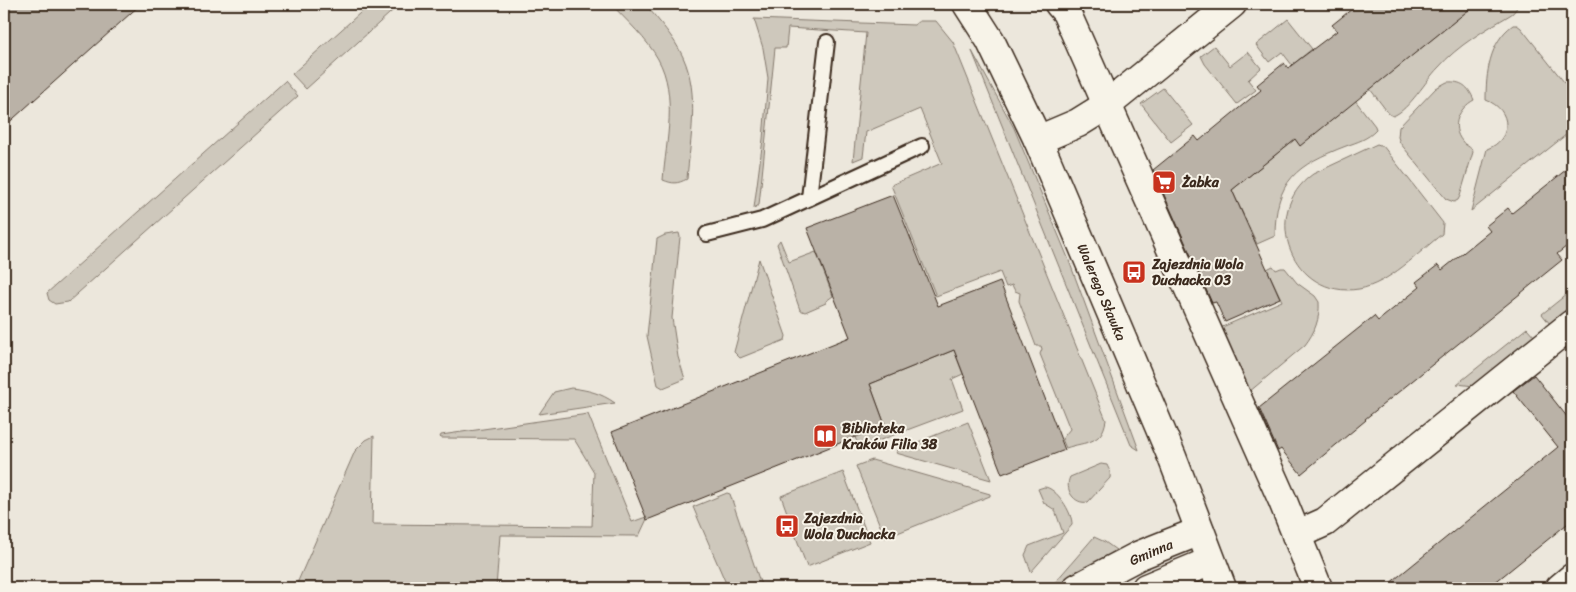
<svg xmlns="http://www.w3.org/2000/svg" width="1576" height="592" font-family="Sriracha,sans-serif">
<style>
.green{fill:#cec8bc;stroke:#84796d}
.building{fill:#bab2a7;stroke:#3b2a1e}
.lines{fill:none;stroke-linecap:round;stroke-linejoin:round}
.lane-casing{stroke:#3b2a1e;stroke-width:18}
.street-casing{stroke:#3b2a1e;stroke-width:31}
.secondary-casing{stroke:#3b2a1e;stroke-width:31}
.lane{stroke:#f7f3e8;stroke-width:14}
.street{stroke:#f7f3e8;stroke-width:28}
.secondary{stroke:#f7f3e8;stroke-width:28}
.labels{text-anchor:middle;stroke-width:4;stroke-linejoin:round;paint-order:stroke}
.poi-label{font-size:14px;font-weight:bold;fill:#3b2a1e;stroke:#f7f3e8;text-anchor:start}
.street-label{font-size:14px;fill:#3b2a1e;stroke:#f7f3e8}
</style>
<rect width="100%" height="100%" fill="#ece7dc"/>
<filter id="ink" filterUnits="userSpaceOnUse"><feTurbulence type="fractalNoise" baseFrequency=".02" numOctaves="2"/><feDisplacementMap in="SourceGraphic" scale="10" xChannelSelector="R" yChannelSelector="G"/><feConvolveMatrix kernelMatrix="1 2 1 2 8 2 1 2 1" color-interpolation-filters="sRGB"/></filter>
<g filter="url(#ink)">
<g class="green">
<polygon points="370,4 400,4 306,89 292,74"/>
<path d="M611 4H645C659 21 674 37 683 57 700 94 690 140 687 179 677 184 673 184 663 180 666 141 678 95 658 59 647 39 627 21 611 4Z"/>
<path d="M1476 4H1520C1516 7 1515 13 1510 15 1485 30 1458 45 1438 68 1426 80 1409 110 1393 116L1389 114 1370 89Z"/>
<path d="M754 19 914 25 919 21H936L953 42 1106 420C1102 445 1086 441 1066 448L1062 439 1070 429 1040 354 1042 349 1041 346H1036L1019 301 1020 293 1015 291 1012 285 1006 287 1000 272 936 296 891 185 942 163 920 109 866 132 863 157 853 161 866 33 788 28 786 48H775L759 205 754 208 763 139 768 78 763 48Z"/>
<polygon points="1288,19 1312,49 1292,65 1282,52 1269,62 1256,45"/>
<path d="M1513 25H1517L1521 28 1572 92V130L1471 211 1487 149C1512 140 1513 110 1486 100 1486 74 1489 42 1513 25Z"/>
<polygon points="1214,46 1230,66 1248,52 1261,68 1248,80 1256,90 1237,104 1205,64 1201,56"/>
<polygon points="972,51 1014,128 1068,258 1139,450 1131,445"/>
<polygon points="285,81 298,96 68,302 55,304 49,300 47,293"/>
<path d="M1447 82C1462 81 1468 86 1474 100 1459 108 1450 126 1462 141 1465 146 1471 146 1473 152L1460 196 1458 200 1454 202 1446 199 1400 143 1398 137 1399 127 1436 88Z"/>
<polygon points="1163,88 1193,125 1171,142 1141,104"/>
<path d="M1351 95 1375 126 1376 130C1368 139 1357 142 1346 146 1297 165 1275 180 1275 236L1257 244 1232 190 1295 139 1300 145Z"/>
<path d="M1377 144 1383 146 1443 223 1442 234C1419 252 1389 284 1359 289 1293 300 1258 213 1313 174Z"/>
<polygon points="679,233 680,237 672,318 678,357 685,379 663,388 658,385 647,336 657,239 665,235"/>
<polygon points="780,240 789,262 816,252 833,296 826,301 826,303 805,312 800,310 777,244"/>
<polygon points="759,259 786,336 785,340 740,358 734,352"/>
<path d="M1273 266 1276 270 1281 268H1285L1297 283 1315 296 1319 302C1320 319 1315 332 1305 345L1249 392 1220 328 1282 301 1267 269Z"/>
<polygon points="1572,290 1572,306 1550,324 1542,314"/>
<polygon points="1527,328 1535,337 1474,386 1457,384"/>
<polygon points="954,350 963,374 952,379 963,409 859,448 855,437 885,425 870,384"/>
<path d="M571 388C588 390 601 393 615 403L539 414 554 392Z"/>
<polygon points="588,414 632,522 646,517 647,519 639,536 500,535 496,588 295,588 355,451 366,440 374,436 372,524 592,526 594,472 574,439 441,438 440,437 441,435"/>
<polygon points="968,422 991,480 896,453 898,450"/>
<polygon points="872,460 990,494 990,496 885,538 856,466"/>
<path d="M1101 464 1107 465C1109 470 1111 471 1110 478L1088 502C1074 505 1064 489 1070 477Z"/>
<polygon points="843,472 870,542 807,567 781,496"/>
<path d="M1044 487C1056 487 1073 513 1072 525L1031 572 1025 555 1029 546 1063 533 1055 510 1044 503 1038 489Z"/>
<polygon points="727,493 730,494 761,585 754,588 728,588 693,507"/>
<path d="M1094 537 1105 542 1116 550C1103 559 1064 588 1050 588Z"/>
</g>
<g class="building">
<polygon points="4,4 141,4 4,127"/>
<polygon points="1358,4 1476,4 1300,146 1295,139 1232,190 1280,298 1225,322 1216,302 1212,303 1153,170 1195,136 1199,141 1261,90 1257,85 1284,63 1288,68 1337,31 1332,25"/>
<polygon points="1572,165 1572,242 1557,254 1562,260 1365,419 1366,420 1301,474 1281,449 1278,451 1259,408 1374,316 1378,321 1420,287 1416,282 1438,265 1442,270 1490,231 1486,226 1508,208 1512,213"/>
<polygon points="893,195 938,306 1000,282 1065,450 1002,474 954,350 870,384 885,425 647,520 612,432 850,337 807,228"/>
<polygon points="1534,375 1572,423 1572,520 1488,588 1384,588 1558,447 1513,391"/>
</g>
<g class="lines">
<g class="lane-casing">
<g id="lane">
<polyline points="809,198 827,42"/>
<polyline points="707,234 762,220 922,146"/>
</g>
</g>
<g class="street-casing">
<g id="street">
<polyline points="1059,4 1066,12 1282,499 1318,588"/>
<polyline points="1038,140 1078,123 1107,105 1232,4"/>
<polyline points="1296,535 1325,522 1572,324"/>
<polyline points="1077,588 1140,555 1200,531"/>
<polyline points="1146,588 1211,561"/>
<polyline points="1560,588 1572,578"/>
</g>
</g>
<g class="secondary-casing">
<polyline id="secondary" points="967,4 990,40 1038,140 1172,457 1222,588"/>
</g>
<use href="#lane" class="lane"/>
<use href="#street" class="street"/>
<use href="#secondary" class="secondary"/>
</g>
</g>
<defs>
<g id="supermarket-square" transform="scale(1.25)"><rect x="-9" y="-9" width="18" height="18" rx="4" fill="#c8321e" stroke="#f7f3e8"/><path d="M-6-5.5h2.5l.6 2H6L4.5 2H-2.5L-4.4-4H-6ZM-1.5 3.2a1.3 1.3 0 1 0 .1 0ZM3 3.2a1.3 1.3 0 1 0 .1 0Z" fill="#fff"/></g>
<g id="bus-square" transform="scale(1.25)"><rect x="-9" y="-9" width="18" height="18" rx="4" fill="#c8321e" stroke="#f7f3e8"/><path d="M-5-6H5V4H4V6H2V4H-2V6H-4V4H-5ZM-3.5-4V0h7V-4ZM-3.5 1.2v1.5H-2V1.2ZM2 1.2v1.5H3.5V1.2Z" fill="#fff"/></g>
<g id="library-square" transform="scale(1.25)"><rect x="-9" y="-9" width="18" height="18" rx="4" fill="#c8321e" stroke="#f7f3e8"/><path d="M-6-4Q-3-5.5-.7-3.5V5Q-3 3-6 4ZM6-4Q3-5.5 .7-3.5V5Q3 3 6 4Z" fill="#fff"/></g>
</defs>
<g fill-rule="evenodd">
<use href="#supermarket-square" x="1164" y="182"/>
<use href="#bus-square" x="1134" y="272"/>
<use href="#library-square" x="825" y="436"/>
<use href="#bus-square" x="787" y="526"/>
</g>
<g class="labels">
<g class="poi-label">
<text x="1182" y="187">Żabka</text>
<text x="1152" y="269">Zajezdnia Wola<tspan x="1152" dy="16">Duchacka 03</tspan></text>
<text x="842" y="433">Biblioteka<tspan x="842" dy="16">Kraków Filia 38</tspan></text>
<text x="804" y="523">Zajezdnia<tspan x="804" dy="16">Wola Duchacka</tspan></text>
</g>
<g class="street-label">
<text transform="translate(1102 292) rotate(67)" y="5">Walerego Sławka</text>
<text transform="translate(1151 552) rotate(-23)" y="5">Gminna</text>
</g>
</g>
<rect width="1576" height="592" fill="none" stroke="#f7f3e8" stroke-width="20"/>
<rect x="10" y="10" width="1556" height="572" fill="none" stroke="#3b2a1e" stroke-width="2" filter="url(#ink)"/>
</svg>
